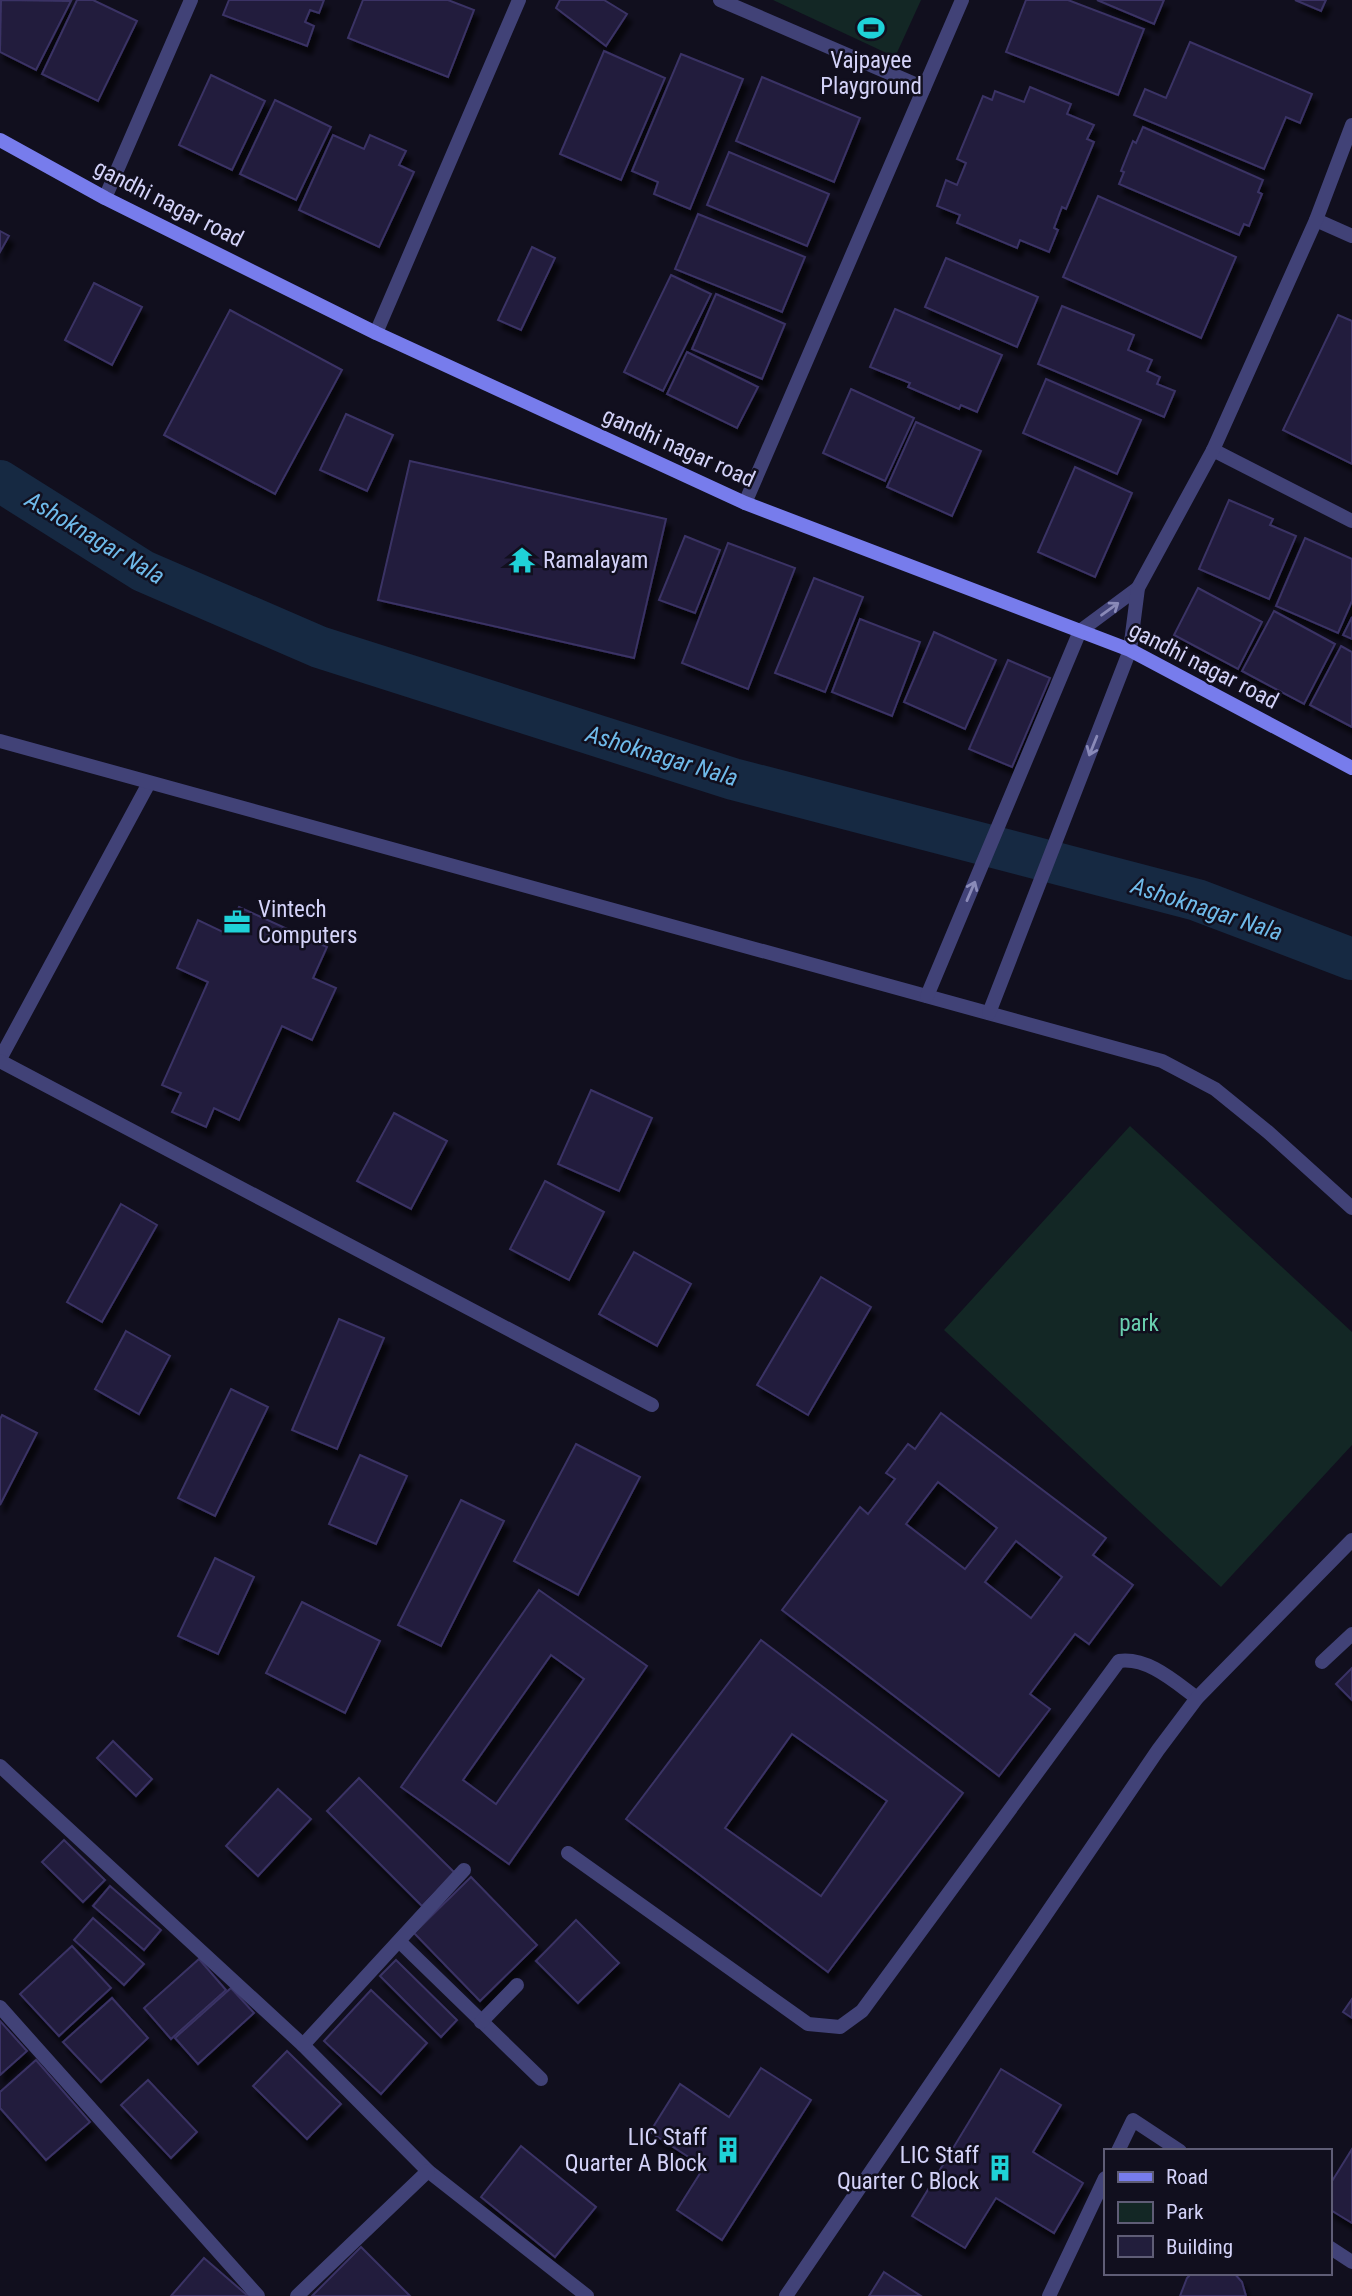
<svg xmlns="http://www.w3.org/2000/svg" width="1352" height="2296" font-family="'Roboto Condensed',sans-serif">
<style>
.green{fill:#132725}
.lines{fill:none;stroke-linecap:round;stroke-linejoin:round}
.canal{stroke:#162942;stroke-width:42}
.building{fill:#221e3c;stroke:#3a3365;stroke-width:2;fill-rule:evenodd;filter:url(#shadow)}
.service{stroke:#414277;stroke-width:14}
.minor{stroke:#414277;stroke-width:14}
.tertiary{stroke:#414277;stroke-width:14}
.secondary{stroke:#777cec;stroke-width:14}
.oneway{stroke:#8a8ab8}
.labels{text-anchor:middle;stroke-width:5;stroke-linejoin:round;paint-order:stroke}
.poi-label{font-size:23px;fill:#d4d3f9;stroke:#110f1e;text-anchor:start}
.street-label{font-size:23px;fill:#d4d3f9;stroke:#110f1e}
.park-label{font-size:23px;fill:#69ceae;stroke:#110f1e}
.water-label{font-size:24px;font-style:italic;fill:#6fbaea;stroke:#110f1e}
</style>
<defs>
<filter id="shadow"><feDropShadow dx="4.5" dy="8" stdDeviation="2" flood-color="#0009"/></filter>
</defs>
<rect width="100%" height="100%" fill="#110f1e"/>
<g class="green">
<polygon points="773,0 921,0 895,57"/>
<polygon points="1130,1126 1352,1332 1352,1445 1221,1587 944,1330"/>
</g>
<g class="lines">
<polyline class="canal" points="0,481 143,571 319,647 733,779 1197,900 1352,959"/>
</g>
<g class="building">
<polygon points="1,0 71,1 36,70 0,52"/>
<polygon points="77,0 93,0 137,21 98,101 42,74"/>
<polygon points="229,0 324,0 319,13 310,10 305,22 314,26 307,46 223,15"/>
<polygon points="363,0 448,0 474,10 448,77 348,38"/>
<polygon points="560,0 604,0 627,14 606,46 556,8"/>
<polygon points="1026,0 1068,0 1144,29 1118,95 1006,52"/>
<polygon points="1097,0 1164,0 1154,24"/>
<polygon points="1295,0 1326,0 1321,11"/>
<polygon points="1190,42 1312,94 1300,123 1286,117 1264,169 1134,115 1145,89 1166,98"/>
<polygon points="604,51 665,78 621,180 560,154"/>
<polygon points="681,54 743,79 690,209 654,194 658,182 632,171"/>
<polygon points="211,75 265,101 232,170 179,145"/>
<polygon points="762,77 860,118 834,182 736,141"/>
<polygon points="1030,87 1071,104 1067,114 1094,125 1087,139 1094,142 1066,209 1062,207 1054,228 1058,230 1049,252 1020,240 1017,248 957,223 960,215 937,206 946,180 957,185 966,163 957,159 983,96 992,100 995,91 1024,102"/>
<polygon points="275,100 331,127 296,200 240,174"/>
<polygon points="1143,127 1263,180 1258,192 1262,194 1249,226 1244,224 1239,235 1119,184 1124,172 1121,171 1133,141 1136,143"/>
<polygon points="333,135 364,149 370,135 406,151 399,165 414,172 379,247 299,210"/>
<polygon points="729,152 829,194 807,246 707,205"/>
<polygon points="1098,196 1236,257 1201,338 1063,277"/>
<polygon points="698,214 805,257 782,312 675,269"/>
<polygon points="0,231 9,236 0,252"/>
<polygon points="532,247 555,258 521,330 498,320"/>
<polygon points="946,258 1038,297 1017,347 925,307"/>
<polygon points="671,275 711,294 663,391 624,372"/>
<polygon points="94,283 142,307 112,365 65,340"/>
<polygon points="716,294 785,324 762,379 692,349"/>
<polygon points="1062,306 1134,335 1128,350 1152,360 1147,371 1160,377 1157,384 1175,391 1164,417 1038,364"/>
<polygon points="895,309 1002,355 977,412 961,405 959,409 908,387 910,383 870,367"/>
<polygon points="230,310 342,370 275,494 164,435"/>
<polygon points="1338,315 1352,321 1352,464 1283,430"/>
<polygon points="687,352 758,387 737,428 667,394"/>
<polygon points="1046,379 1141,420 1117,474 1023,433"/>
<polygon points="851,389 914,418 885,481 823,453"/>
<polygon points="346,414 393,435 367,491 320,470"/>
<polygon points="916,422 981,451 952,516 887,487"/>
<polygon points="410,461 666,519 634,658 378,600"/>
<polygon points="1075,467 1132,493 1095,577 1038,552"/>
<polygon points="1229,500 1273,519 1270,525 1296,536 1269,599 1199,569"/>
<polygon points="685,536 720,550 695,613 659,600"/>
<polygon points="1305,538 1352,559 1352,601 1338,633 1276,606"/>
<polygon points="728,543 795,568 748,689 682,663"/>
<polygon points="814,578 863,597 825,692 775,673"/>
<polygon points="1198,588 1262,622 1238,669 1174,635"/>
<polygon points="1274,611 1335,644 1304,704 1242,671"/>
<polygon points="1352,617 1352,639 1343,635"/>
<polygon points="860,619 920,642 892,716 832,692"/>
<polygon points="934,632 996,660 965,729 904,702"/>
<polygon points="1341,646 1352,652 1352,727 1310,705"/>
<polygon points="1008,660 1050,678 1012,767 969,749"/>
<polygon points="239,907 327,947 313,978 336,988 312,1040 282,1026 239,1120 214,1108 206,1127 172,1112 181,1093 162,1085 208,982 177,968 198,920 227,934"/>
<polygon points="591,1090 652,1118 619,1191 558,1164"/>
<polygon points="394,1113 447,1141 411,1209 357,1181"/>
<polygon points="545,1181 604,1212 569,1280 510,1249"/>
<polygon points="121,1204 157,1225 102,1322 67,1302"/>
<polygon points="634,1252 691,1284 657,1346 599,1314"/>
<polygon points="821,1277 871,1307 808,1415 757,1385"/>
<polygon points="339,1319 384,1338 337,1449 292,1430"/>
<polygon points="126,1331 170,1356 139,1414 95,1389"/>
<polygon points="231,1389 268,1407 215,1516 178,1498"/>
<path d="M941 1413 1106 1538 1093 1555 1133 1585 1089 1644 1075 1634 1030 1694 1050 1709 999 1776 782 1610 860 1507 868 1514 895 1479 886 1473 908 1444 915 1449ZM938 1482 997 1528 965 1569 906 1524ZM1016 1541 1062 1577 1031 1618 985 1582Z"/>
<polygon points="2,1415 37,1433 0,1505 0,1419"/>
<polygon points="576,1444 640,1477 578,1595 514,1561"/>
<polygon points="360,1455 407,1476 376,1544 329,1524"/>
<polygon points="461,1500 504,1521 441,1646 398,1625"/>
<polygon points="215,1558 254,1577 218,1654 178,1636"/>
<path d="M539 1590 647 1666 509 1864 401 1787ZM551 1655 584 1679 496 1804 463 1780Z"/>
<polygon points="302,1602 380,1641 345,1713 266,1673"/>
<path d="M761 1640 963 1793 828 1972 626 1819ZM792 1734 887 1801 821 1896 725 1828Z"/>
<polygon points="1352,1668 1352,1700 1336,1684"/>
<polygon points="113,1741 152,1779 136,1796 97,1758"/>
<polygon points="359,1778 455,1873 422,1906 327,1811"/>
<polygon points="278,1789 311,1819 258,1876 226,1846"/>
<polygon points="64,1840 105,1880 83,1902 42,1862"/>
<polygon points="471,1877 537,1945 480,2001 414,1933"/>
<polygon points="110,1886 161,1930 144,1950 93,1906"/>
<polygon points="93,1918 144,1964 124,1985 74,1940"/>
<polygon points="576,1920 619,1963 578,2003 536,1961"/>
<polygon points="72,1946 111,1988 59,2036 20,1994"/>
<polygon points="199,1959 226,1990 171,2039 144,2008"/>
<polygon points="396,1960 457,2020 441,2037 380,1976"/>
<polygon points="231,1988 254,2013 198,2064 175,2038"/>
<polygon points="371,1990 427,2043 381,2094 324,2041"/>
<polygon points="112,1998 148,2038 101,2082 63,2042"/>
<polygon points="1352,1999 1352,2018 1343,2012"/>
<polygon points="0,2021 27,2051 0,2075"/>
<polygon points="287,2051 341,2104 307,2139 253,2086"/>
<polygon points="36,2060 90,2122 46,2160 0,2108 0,2092"/>
<polygon points="761,2068 811,2100 722,2240 677,2210 704,2167 650,2132 680,2084 729,2117"/>
<polygon points="1001,2069 1061,2105 1033,2152 1083,2183 1054,2233 996,2198 965,2248 912,2216"/>
<polygon points="148,2080 197,2132 171,2158 121,2105"/>
<polygon points="521,2146 596,2207 555,2257 481,2197"/>
<polygon points="1352,2149 1352,2223 1329,2209 1329,2186"/>
<polygon points="361,2247 410,2296 312,2296"/>
<polygon points="204,2258 248,2296 171,2296"/>
<polygon points="884,2272 921,2296 869,2296"/>
<polygon points="1192,2273 1234,2273 1242,2282 1246,2296 1180,2296 1187,2278"/>
</g>
<g class="lines">
<g class="service">
<polyline points="0,1059 149,783"/>
<polyline points="0,1061 652,1405"/>
<polyline points="1322,1662 1352,1634"/>
<path d="M568 1853 808 2024 840 2027 862 2011 1119 1661C1148 1657 1175 1682 1197 1698"/>
<polyline points="786,2296 1158,1750 1197,1698 1352,1540"/>
</g>
<g class="minor">
<polyline points="720,0 924,88"/>
<polyline points="105,198 191,0"/>
<polyline points="1316,220 1352,236"/>
<polyline points="376,333 519,0"/>
<polyline points="1213,450 1352,521"/>
<polyline points="745,503 962,0"/>
<polyline points="0,1766 303,2045 428,2171 587,2296"/>
<polyline points="400,1942 541,2079"/>
<polyline points="0,2007 258,2296"/>
<polyline points="481,2022 517,1985"/>
<polyline points="303,2045 464,1870"/>
<polyline points="1118,2151 1133,2120 1180,2151"/>
<polyline points="1329,2247 1352,2262"/>
<polyline points="297,2296 428,2171"/>
<polyline points="1049,2296 1105,2178"/>
</g>
<g class="tertiary">
<polyline points="0,741 1162,1061 1215,1089 1268,1132 1352,1208"/>
<polyline points="927,996 1080,631 1138,588"/>
<polyline points="989,1013 1130,650 1138,588 1213,450 1316,220 1352,125"/>
</g>
<polyline class="secondary" points="0,140 105,198 376,333 745,503 1130,650 1352,768"/>
</g>
<defs><path id="oneway-shaft" d="M-6 0H5M1.5-3L5.5 0L1.5 3" fill="none" stroke-width="1.6" stroke-linecap="round" stroke-linejoin="round" transform="scale(1.75)"/></defs>
<g class="oneway">
<use href="#oneway-shaft" transform="translate(1110 609) rotate(-36)"/>
<use href="#oneway-shaft" transform="translate(1093 746) rotate(112)"/>
<use href="#oneway-shaft" transform="translate(971 891) rotate(-67)"/>
</g>
<defs>
<g id="stadium-bare" transform="scale(2.1)"><path d="M0-5a6.5 5 0 1 0 0 10a6.5 5 0 1 0 0-10ZM-3.5-1.8h7v3.6h-7Z" fill="#1fd2d8" stroke="#110f1e" stroke-width="2.5" paint-order="stroke"/></g>
<g id="temple-bare" transform="scale(2.1)"><path d="M0-6L5-2H3V0L6.5 2.5H4V6H1.5V3h-3V6H-4V2.5H-6.5L-3 0V-2H-5Z" fill="#1fd2d8" stroke="#110f1e" stroke-width="2.5" paint-order="stroke"/></g>
<g id="office-bare" transform="scale(2.1)"><path d="M-6-3h4V-5.5h4V-3h4V5H-6ZM-1-4.5V-3h2v-1.5ZM-6 0V1H6V0Z" fill="#1fd2d8" stroke="#110f1e" stroke-width="2.5" paint-order="stroke"/></g>
<g id="building-bare" transform="scale(2.1)"><path d="M-4-6H4V6H1V3H-1V6H-4ZM-2.5-4.3h1.7v1.8h-1.7ZM.8-4.3h1.7v1.8H.8ZM-2.5-1h1.7V.8h-1.7ZM.8-1h1.7V.8H.8Z" fill="#1fd2d8" stroke="#110f1e" stroke-width="2.5" paint-order="stroke"/></g>
</defs>
<g fill-rule="evenodd">
<use href="#stadium-bare" x="871" y="28"/>
<use href="#temple-bare" x="522" y="560"/>
<use href="#office-bare" x="237" y="922"/>
<use href="#building-bare" x="728" y="2150"/>
<use href="#building-bare" x="1000" y="2168"/>
</g>
<g class="labels">
<g class="poi-label">
<text x="871" y="68" text-anchor="middle">Vajpayee<tspan x="871" dy="26">Playground</tspan></text>
<text x="543" y="568">Ramalayam</text>
<text x="258" y="917">Vintech<tspan x="258" dy="26">Computers</tspan></text>
<text x="707" y="2145" text-anchor="end">LIC Staff<tspan x="707" dy="26">Quarter A Block</tspan></text>
<text x="979" y="2163" text-anchor="end">LIC Staff<tspan x="979" dy="26">Quarter C Block</tspan></text>
</g>
<g class="street-label">
<text transform="translate(169 203) rotate(27)" y="8">gandhi nagar road</text>
<text transform="translate(679 447) rotate(24)" y="8">gandhi nagar road</text>
<text transform="translate(1204 665) rotate(27)" y="8">gandhi nagar road</text>
</g>
<g class="park-label">
<text x="1139" y="1331">park</text>
</g>
<g class="water-label">
<text transform="translate(95 538) rotate(31)" y="8">Ashoknagar Nala</text>
<text transform="translate(662 756) rotate(17)" y="8">Ashoknagar Nala</text>
<text transform="translate(1207 909) rotate(18)" y="8">Ashoknagar Nala</text>
</g>
</g>
<rect x="1104" y="2149" width="228" height="126" fill="#110f1e" stroke="#5f5d76" stroke-width="2"/>
<rect x="1118" y="2172" width="35" height="10" fill="#777cec" stroke="#5f5d76" stroke-width="2"/>
<text x="1166" y="2184" font-size="21" fill="#d4d3f9">Road</text>
<rect x="1118" y="2202" width="35" height="21" fill="#132725" stroke="#5f5d76" stroke-width="2"/>
<text x="1166" y="2219" font-size="21" fill="#d4d3f9">Park</text>
<rect x="1118" y="2236" width="35" height="21" fill="#221e3c" stroke="#5f5d76" stroke-width="2"/>
<text x="1166" y="2254" font-size="21" fill="#d4d3f9">Building</text>
</svg>
